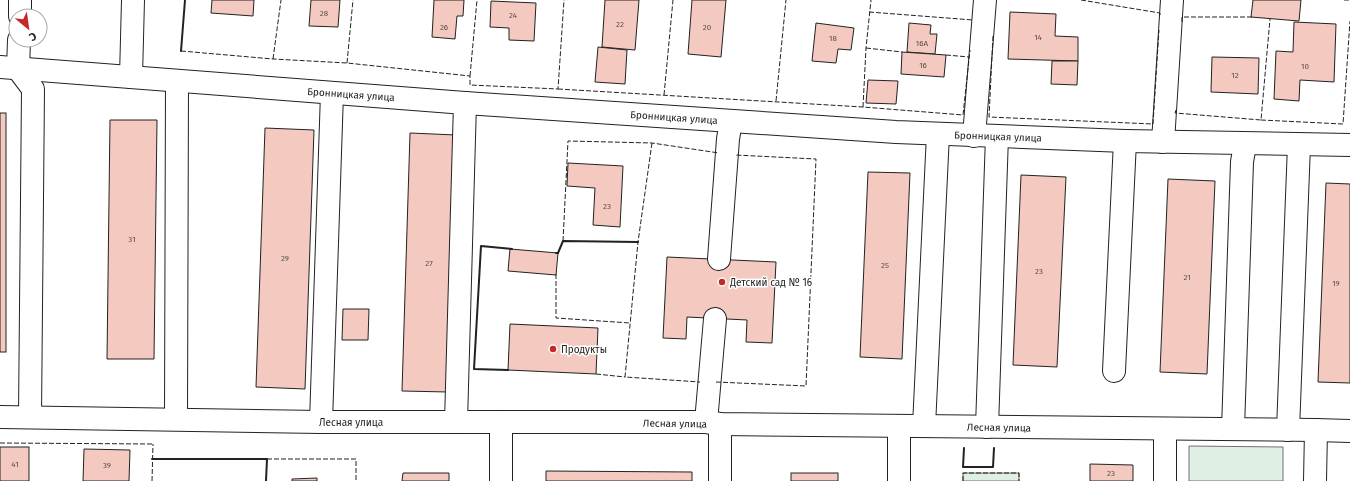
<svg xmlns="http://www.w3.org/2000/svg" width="1350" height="481" font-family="'Fira Sans',sans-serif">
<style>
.green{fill:#e0efe3;stroke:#6f6f6f}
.building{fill:#f3c9c0;stroke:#222}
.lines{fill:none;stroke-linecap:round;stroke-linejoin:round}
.minor-casing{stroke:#222;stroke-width:24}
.minor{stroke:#fff;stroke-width:22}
.fence{stroke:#222;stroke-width:1;stroke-dasharray:5 2;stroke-linecap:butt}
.wall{stroke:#222;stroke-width:2}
.poi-dot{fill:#c62828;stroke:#fff;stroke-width:1.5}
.labels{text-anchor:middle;stroke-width:3;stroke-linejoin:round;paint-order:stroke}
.number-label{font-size:8px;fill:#564c4a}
.street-label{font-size:10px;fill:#222;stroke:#fff}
.poi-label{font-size:10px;fill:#222;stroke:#fff;text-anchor:start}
</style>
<rect width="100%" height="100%" fill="#fff"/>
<g class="green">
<polygon points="1189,446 1283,447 1283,481 1189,481"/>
<rect x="963" y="473" width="56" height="8"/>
</g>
<g class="building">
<polygon points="212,0 254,0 253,16 211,13"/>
<polygon points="311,0 340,0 338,27 309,26"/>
<polygon points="434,0 464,0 463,16 457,16 455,39 432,37"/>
<polygon points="605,0 639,0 635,50 602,47"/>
<polygon points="692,0 726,0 721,57 688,54"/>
<polygon points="1253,0 1301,0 1299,21 1251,17"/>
<polygon points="491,1 536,3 534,41 509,40 509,28 490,27"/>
<polygon points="1010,12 1056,14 1055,36 1078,37 1078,61 1008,59"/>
<polygon points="1294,22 1336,24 1334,82 1300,80 1299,101 1274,99 1276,51 1293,52"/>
<polygon points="816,23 854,28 851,50 838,49 836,63 812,61"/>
<polygon points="909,23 931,25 930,34 937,34 935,54 907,52"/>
<polygon points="598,47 627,50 625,84 595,82"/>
<polygon points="902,52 946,55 944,77 901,74"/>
<polygon points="1212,57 1259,58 1258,94 1211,92"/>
<polygon points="1052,61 1078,61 1077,85 1051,84"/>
<polygon points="868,80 898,81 896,104 866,103"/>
<rect x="0" y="113" width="6" height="239"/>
<polygon points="110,120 157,120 154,359 107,359"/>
<polygon points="265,128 314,130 305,389 256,387"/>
<polygon points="410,133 456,135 448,392 402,391"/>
<polygon points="568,163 623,166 620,227 593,225 595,188 567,186"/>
<polygon points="868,172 910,173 902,359 860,357"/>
<polygon points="1021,175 1066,177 1057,367 1013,365"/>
<polygon points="1168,179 1215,181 1207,374 1160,372"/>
<polygon points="1326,183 1350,184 1350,383 1318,382"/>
<polygon points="510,249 558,253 556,275 508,271"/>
<polygon points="667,257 776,262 772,343 746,342 747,320 687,317 686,339 663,338"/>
<polygon points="343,309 369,309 368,340 342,340"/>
<polygon points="510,324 598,328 596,374 508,370"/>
<rect x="0" y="447" width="29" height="34"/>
<polygon points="84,449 130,450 129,481 83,481"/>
<polygon points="1090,464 1133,465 1133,481 1090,481"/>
<polygon points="546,471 692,472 692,481 546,481"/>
<polygon points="403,473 449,473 449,481 402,481"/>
<rect x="791" y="473" width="47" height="8"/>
<polygon points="317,478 317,481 292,481 292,479"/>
</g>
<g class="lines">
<g class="minor-casing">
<g id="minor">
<polyline points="20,16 20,0"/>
<polyline points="19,40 18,69 33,89 30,417"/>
<polyline points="0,67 465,103 896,132 1125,141 1350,145"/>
<polyline points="131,77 133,0"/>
<polyline points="974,136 985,0"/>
<polyline points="1163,142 1172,0"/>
<polyline points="719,259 728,139 731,121"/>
<polyline points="1114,371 1125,141"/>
<polyline points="0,417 321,422 706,422 720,424 1316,430 1350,431"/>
<polyline points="176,419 177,82"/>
<polyline points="321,422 332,93"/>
<polyline points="456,422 465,103"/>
<polyline points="706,422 715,319"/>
<polyline points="924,426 938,134"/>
<polyline points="987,427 997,136"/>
<polyline points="1233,429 1242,162 1245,144"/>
<polyline points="1288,430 1299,145"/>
<polyline points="501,481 501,422"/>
<polyline points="720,481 720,424"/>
<polyline points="899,481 899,426"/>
<polyline points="1165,481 1165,429"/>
<polyline points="1315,481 1316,430"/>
</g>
</g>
<use href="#minor" class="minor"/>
<g class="fence">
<polyline points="1081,0 1160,13 1160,16"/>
<polyline points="1344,0 1350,0"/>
<polyline points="869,12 973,20"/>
<polyline points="1182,22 1182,17 1252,17"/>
<polyline points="993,36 989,117 1153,124 1159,30"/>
<polyline points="866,48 902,52"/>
<polyline points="181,51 273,59 347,63 470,76 470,85 558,89 564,0"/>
<polyline points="946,55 969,57"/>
<polyline points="273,59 281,0"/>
<polyline points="347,63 353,0"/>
<polyline points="470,76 477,0"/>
<polyline points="558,89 863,107 963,115 970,50"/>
<polyline points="664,95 673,0"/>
<polyline points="776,101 786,0"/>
<polyline points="863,107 866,48 871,0"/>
<polyline points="1176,110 1175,113 1261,120 1270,19"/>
<polyline points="1261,120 1343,124 1350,21"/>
<polyline points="652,143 638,242 625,377 700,382"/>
<polyline points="563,241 568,141 652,143 719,153"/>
<polyline points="556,274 556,318 630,323"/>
<polyline points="596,374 625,377"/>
<polyline points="716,382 806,386 816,159 735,155"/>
<polyline points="0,443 153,444"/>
<polyline points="267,459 356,459 356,481"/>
<polyline points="152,481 153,444"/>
<polyline points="963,481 963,473 1019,473 1019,481"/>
</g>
<g class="wall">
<polyline points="181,51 185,0"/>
<polyline points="556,253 558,253 563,241 638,242"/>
<polyline points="508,370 474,369 481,246 512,249"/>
<polyline points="964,448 963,467 993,467 994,448"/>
<polyline points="152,459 267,459 266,481"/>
</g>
</g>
<g class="poi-dot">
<circle cx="722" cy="282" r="4"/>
<circle cx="553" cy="349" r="4"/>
</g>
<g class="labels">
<g class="number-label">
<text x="324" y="16">28</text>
<text x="513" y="18">24</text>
<text x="620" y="27">22</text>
<text x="444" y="30">26</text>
<text x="707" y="30">20</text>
<text x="1038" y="40">14</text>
<text x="833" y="41">18</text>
<text x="922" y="46">16А</text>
<text x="923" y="68">16</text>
<text x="1305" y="69">10</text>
<text x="1235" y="78">12</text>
<text x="607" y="209">23</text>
<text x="132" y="242">31</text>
<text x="285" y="261">29</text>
<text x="429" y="266">27</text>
<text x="885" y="268">25</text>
<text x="1039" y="274">23</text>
<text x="1187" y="280">21</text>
<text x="1336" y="286">19</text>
<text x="15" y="467">41</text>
<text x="107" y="468">39</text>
<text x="1111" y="476">23</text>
</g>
<g class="street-label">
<text transform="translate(351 94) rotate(4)" y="4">Бронницкая улица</text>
<text transform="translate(674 117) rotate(4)" y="4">Бронницкая улица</text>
<text transform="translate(998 136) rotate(2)" y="4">Бронницкая улица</text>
<text x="351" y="426">Лесная улица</text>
<text transform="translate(675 423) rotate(1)" y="4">Лесная улица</text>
<text transform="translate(999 427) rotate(1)" y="4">Лесная улица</text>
</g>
<g class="poi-label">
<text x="730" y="286">Детский сад № 16</text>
<text x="561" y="353">Продукты</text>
</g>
</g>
<g transform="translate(28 28) rotate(151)"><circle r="19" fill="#ffffff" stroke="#a7a7a7"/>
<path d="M0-3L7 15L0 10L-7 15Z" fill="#c62828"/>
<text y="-6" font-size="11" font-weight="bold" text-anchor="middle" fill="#222222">С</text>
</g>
</svg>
